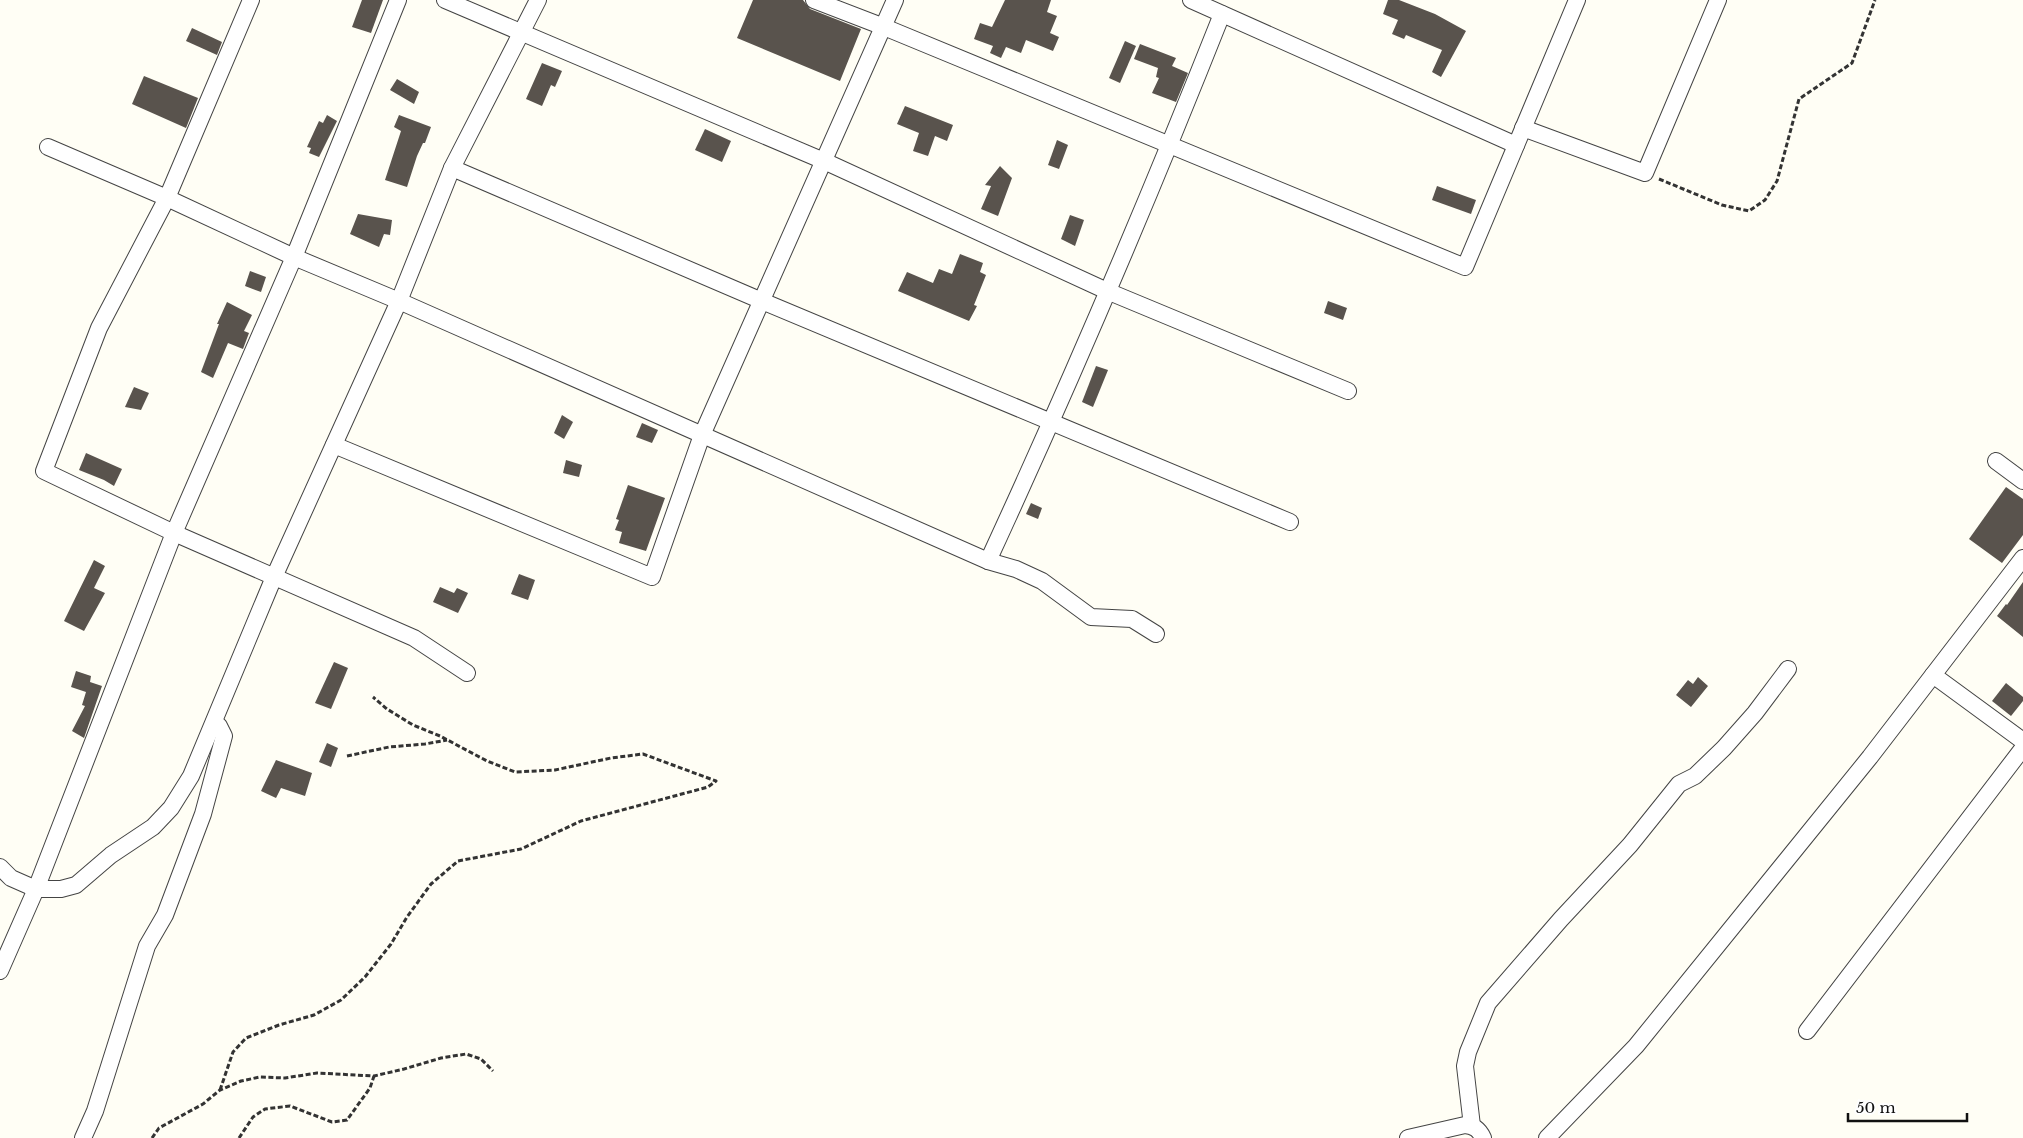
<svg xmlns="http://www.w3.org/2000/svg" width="2023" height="1138" font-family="'Libre Baskerville',serif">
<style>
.building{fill:#59534d}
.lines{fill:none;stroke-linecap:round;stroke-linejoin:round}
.minor-casing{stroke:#444;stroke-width:18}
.path{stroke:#333;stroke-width:3;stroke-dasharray:5 2.5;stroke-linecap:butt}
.minor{stroke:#fff;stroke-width:16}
</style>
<rect width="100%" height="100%" fill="#fffef5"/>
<g class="building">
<polygon points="362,0 383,0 371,33 352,27"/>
<polygon points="753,0 803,0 810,9 861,29 840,81 737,38"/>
<polygon points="1005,0 1051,0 1047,12 1057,16 1050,33 1059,37 1053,51 1026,40 1021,53 1006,47 1001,58 990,53 993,46 974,39 980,23 992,27"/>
<polygon points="1388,0 1399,0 1435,14 1466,31 1441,77 1432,72 1442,50 1406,35 1404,39 1392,34 1398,20 1383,14"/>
<polygon points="192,28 222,42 217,55 186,41"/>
<polygon points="1125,41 1136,46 1120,83 1109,78"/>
<polygon points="1140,44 1176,58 1172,66 1188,73 1176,102 1152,93 1159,78 1156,77 1158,68 1134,59"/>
<polygon points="542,63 562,71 555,87 551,85 542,106 526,99"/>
<polygon points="144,76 198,98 186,128 132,104"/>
<polygon points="397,79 419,92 414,104 390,90"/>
<polygon points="905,106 953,125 947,141 935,136 928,156 913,151 919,133 897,124"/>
<polygon points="327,115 337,121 319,157 309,153 311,148 307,147 319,121 323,123"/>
<polygon points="399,115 431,127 425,143 423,143 417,156 407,187 385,180 401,131 394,127"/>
<polygon points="705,129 731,141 722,162 695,150"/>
<polygon points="1057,140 1068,145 1059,169 1048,165"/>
<polygon points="1000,166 1012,178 998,216 981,209 991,186 985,185"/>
<polygon points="1437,186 1476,200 1471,214 1432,200"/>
<polygon points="358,214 392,220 390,235 384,234 379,247 350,234"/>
<polygon points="1070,215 1084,220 1075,246 1061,239"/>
<polygon points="960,254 983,263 980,272 986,275 974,305 977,306 969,321 898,291 907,272 933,283 939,269 952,274"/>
<polygon points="250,271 266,277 261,292 245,286"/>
<polygon points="1328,301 1347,308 1343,320 1324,313"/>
<polygon points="227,302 252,315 244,331 249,333 243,349 228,343 213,378 201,372 219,324 217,324"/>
<polygon points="1096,366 1108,370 1093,407 1082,402"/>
<polygon points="134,387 149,393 141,410 125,407"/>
<polygon points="562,415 573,422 564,439 554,433"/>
<polygon points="642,423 658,430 652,443 636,437"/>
<polygon points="86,453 122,469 114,486 104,480 79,470"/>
<polygon points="566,460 582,465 579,477 563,473"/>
<polygon points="628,485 665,498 646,551 619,543 622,532 615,530 619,520 616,519"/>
<polygon points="2006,487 2023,499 2023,535 2002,563 1969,539"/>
<polygon points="1031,503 1042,508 1038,519 1026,514"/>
<polygon points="94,560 105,566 94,588 105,593 84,631 64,621"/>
<polygon points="519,574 535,580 528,600 511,594"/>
<polygon points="2023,582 2023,637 1997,616 2006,604 2007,605"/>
<polygon points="440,587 454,593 457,588 468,593 458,613 433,602"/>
<polygon points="334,662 348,668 331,709 315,703"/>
<polygon points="76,671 91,676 90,682 102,686 84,738 72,731 85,706 82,705 86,692 71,687"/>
<polygon points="1698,677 1708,686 1691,707 1676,695 1688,680 1693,684"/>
<polygon points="2006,683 2023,697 2023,701 2011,716 1992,701"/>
<polygon points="327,743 338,748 331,767 319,762"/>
<polygon points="276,760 312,773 305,796 281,788 276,798 261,791"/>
</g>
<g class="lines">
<g class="minor-casing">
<g id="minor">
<polyline points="251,0 167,198 99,328 44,471 174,533 414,638 467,673"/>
<polyline points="445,0 824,161 1107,291 1348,391"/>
<polyline points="814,0 884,27 1465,267 1577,0"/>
<polyline points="1191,0 1516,145"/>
<polyline points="1523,128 1645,173 1718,0"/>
<polyline points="48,147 167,198 294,257 399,301 988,561 1016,569 1042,581 1091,617 1132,619 1156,634"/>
<polyline points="452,168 762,301 1290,522"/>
<polyline points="334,445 652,577 702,435 895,0"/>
<polyline points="1996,461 2023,481"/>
<path d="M988 561C1071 381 1149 198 1222 14"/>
<polyline points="1933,675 2023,741"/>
<polyline points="0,867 11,878 36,889 61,889 76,885 111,855 153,827 171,808 191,776 274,577 399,301 452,168 538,0"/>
<polyline points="0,971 36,889 174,533 294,257 398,0"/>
<polyline points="1807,1031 2023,748"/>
<polyline points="1472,1126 1465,1066 1468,1052 1488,1003 1561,919 1630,845 1679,784 1695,776 1724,748 1755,713 1788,669"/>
<polyline points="83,1138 95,1111 147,946 165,915 203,814 224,736 219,726 214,722"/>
<path d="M1408 1138 1465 1125C1474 1126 1479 1129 1483 1138"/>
<polyline points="1547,1138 1636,1046 1870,757 2023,558"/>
</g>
</g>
<g class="path">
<polyline points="1659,179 1722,205 1749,211 1765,200 1777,181 1799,99 1852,63 1875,0"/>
<polyline points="347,756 389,747 425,744 447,740"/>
<polyline points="220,1090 233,1052 246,1038 279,1025 314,1015 341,1000 365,977 391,944 407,917 431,884 458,861 521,849 581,821 708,787 716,781 643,754 611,758 555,770 515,772 487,761 440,736 413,725 387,709 373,697"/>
<polyline points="152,1138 159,1128 203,1104 220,1090 241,1081 260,1077 285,1078 317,1073 374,1076 404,1069 441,1058 466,1054 481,1059 493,1071"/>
<polyline points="239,1138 253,1117 265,1109 290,1106 332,1122 347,1120 370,1088 374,1076"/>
</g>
<use href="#minor" class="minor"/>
</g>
<path d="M1848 1113v8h119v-8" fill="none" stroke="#111111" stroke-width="2.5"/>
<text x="1856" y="1113" font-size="15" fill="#111111" stroke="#ffffff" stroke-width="4" paint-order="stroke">50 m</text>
</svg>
